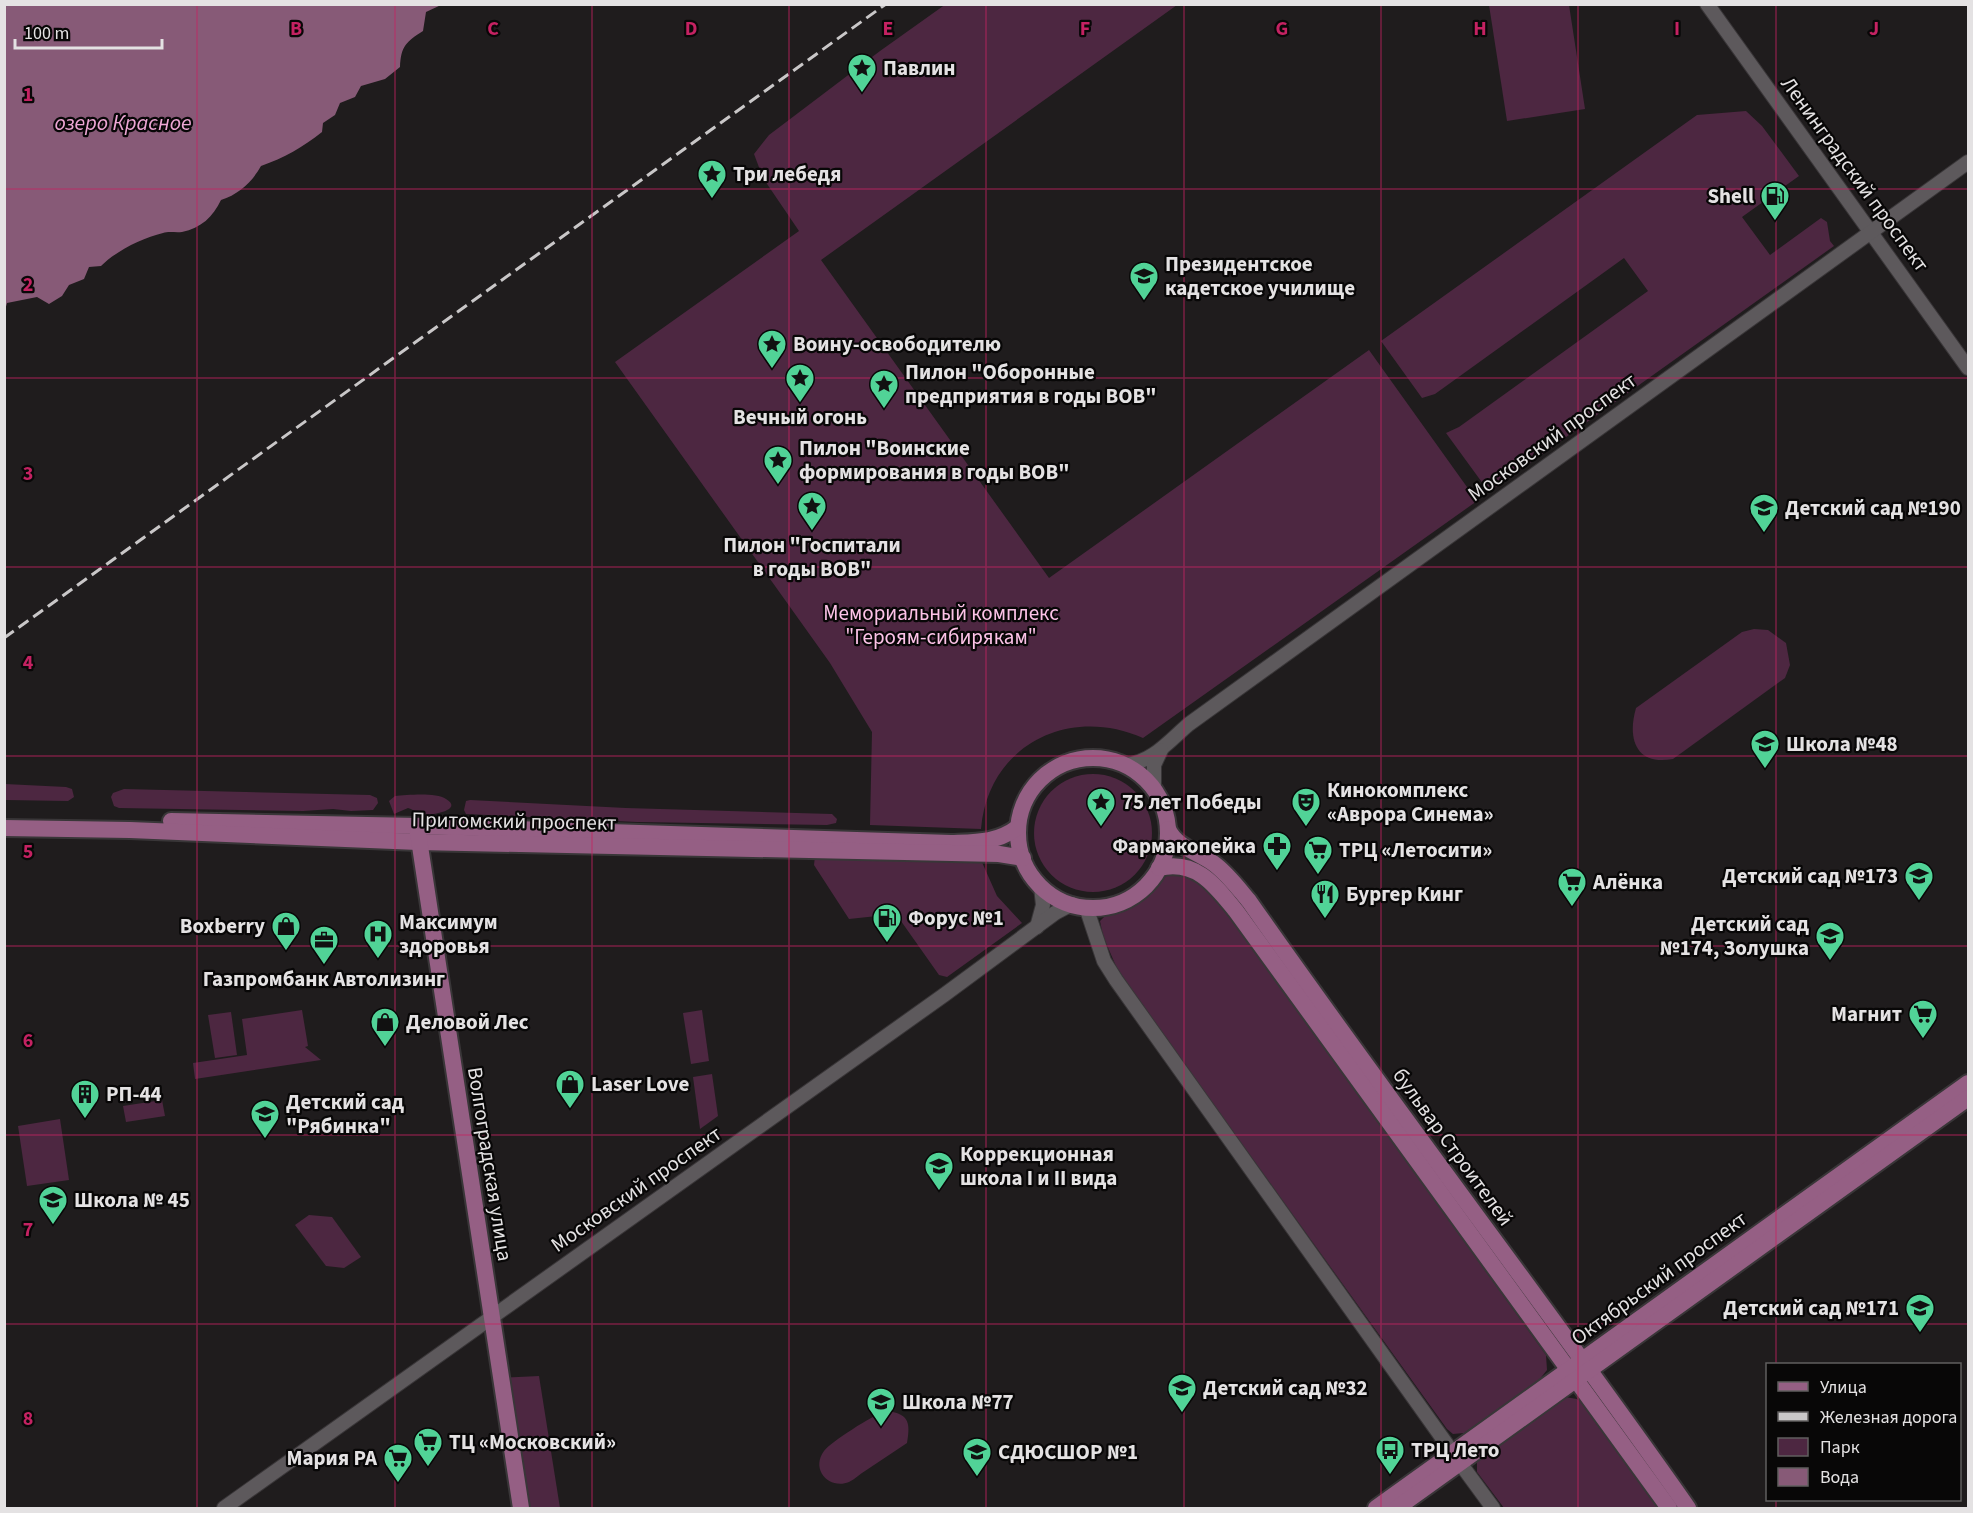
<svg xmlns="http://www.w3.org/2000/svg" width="1973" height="1513" font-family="'Source Sans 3',sans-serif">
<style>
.green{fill:#4d2741}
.water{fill:#875a77}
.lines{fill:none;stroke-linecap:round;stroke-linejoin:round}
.minor-casing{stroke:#393638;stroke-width:16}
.major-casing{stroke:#393638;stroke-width:20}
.minor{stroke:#5d595c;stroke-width:14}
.major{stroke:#955f84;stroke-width:16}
.rail{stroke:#c9c7c8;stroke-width:3;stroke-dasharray:12 6;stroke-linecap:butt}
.grid{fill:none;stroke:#c42262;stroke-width:1.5;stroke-opacity:0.55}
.labels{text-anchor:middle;stroke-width:4.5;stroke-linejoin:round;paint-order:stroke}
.poi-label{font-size:21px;font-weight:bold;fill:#e4e2e3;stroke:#080707;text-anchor:start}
.street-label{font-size:21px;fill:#e4e2e3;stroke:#080707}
.park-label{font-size:21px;fill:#fcc2e7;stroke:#080707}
.water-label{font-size:22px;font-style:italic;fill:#eda6d4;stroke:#080707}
.grid-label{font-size:20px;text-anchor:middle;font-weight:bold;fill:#c42262;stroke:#080707;stroke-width:4.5;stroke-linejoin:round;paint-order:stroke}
</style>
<rect width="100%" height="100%" fill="#1f1c1d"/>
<g class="green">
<path d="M946 4 1177 5 821 260 1049 578 1369 350 1477 501 1143 738C1069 705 988 745 981 829L870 825 872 732 830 663 615 362 799 231 763 178 754 154 769 135 880 51Z"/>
<polygon points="1489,5 1569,5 1585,109 1507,121"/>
<polygon points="1746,111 1762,126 1799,176 1742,217 1770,255 1821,218 1827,222 1830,241 1834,246 1489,492 1446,433 1459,427 1648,291 1624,258 1435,394 1422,398 1381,341 1697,115"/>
<path d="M1754 629 1768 630 1786 643 1790 665 1785 678 1673 759C1636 766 1627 739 1636 708L1742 632Z"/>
<circle cx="1093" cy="833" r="59"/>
<polygon points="5,784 66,787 72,789 74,797 68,801 5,800"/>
<polygon points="124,789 370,795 377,798 378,803 373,810 351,811 333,809 303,811 119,808 114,806 111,797 113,793"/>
<path d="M395 796C407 795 436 792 446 799 464 810 432 815 425 815 418 814 414 810 408 808L394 814 389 801Z"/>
<polygon points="470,800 626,808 832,814 837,819 836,823 827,825 637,822 466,814 464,810 466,801"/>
<polygon points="815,856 981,860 997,896 1022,923 947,977 939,975 896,914 849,919 814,865"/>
<polygon points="1181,872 1204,885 1220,902 1546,1355 1547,1370 1539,1380 1464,1433 1453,1434 1447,1429 1119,973 1103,936 1100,921 1105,916 1132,907 1155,889 1167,875"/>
<polygon points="302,1010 308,1046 305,1047 321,1060 195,1079 193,1063 247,1055 242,1019"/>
<polygon points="702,1010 709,1061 691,1064 683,1013"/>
<polygon points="231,1012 237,1055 215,1058 208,1015"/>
<polygon points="712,1074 718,1116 700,1129 693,1077"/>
<polygon points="162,1100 165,1116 126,1122 123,1106"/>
<polygon points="60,1119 69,1180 27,1186 18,1126"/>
<polygon points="309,1215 332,1217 361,1257 344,1268 326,1266 295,1225"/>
<polygon points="539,1376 560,1508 523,1508 500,1378"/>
<polygon points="1565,1397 1577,1399 1583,1403 1658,1508 1504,1508 1477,1472 1477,1460"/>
<path d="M885 1411C908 1413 911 1421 907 1443 893 1452 879 1462 865 1471 860 1474 855 1479 849 1482 830 1490 810 1470 824 1451 832 1441 872 1416 885 1411Z"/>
</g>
<path class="water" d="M5 4H441V5L426 12 423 31C406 42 401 46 400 67L385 79 361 86 355 97 340 103 335 115 323 123 322 132C303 147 284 158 261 166 252 182 239 194 221 200 213 217 201 228 182 232 176 233 169 231 163 233 142 238 116 251 101 266L89 267 84 279 69 285 62 296 49 304 37 297 7 303 5 310Z"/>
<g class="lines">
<g class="minor-casing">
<g id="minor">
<polyline points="1707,4 1968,368"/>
<path d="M1125 765C1153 762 1169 741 1189 724L1968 162"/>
<polyline points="1154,789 1154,765 1161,750"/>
<polyline points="1086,907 1104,961 1116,980 1453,1453"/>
<polyline points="1037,927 1043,905 1041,887"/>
<polyline points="1460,1463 1493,1508"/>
<polyline points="224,1508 944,995 1055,913 1072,904"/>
</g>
</g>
<g class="major-casing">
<g id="major">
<circle cx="1093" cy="833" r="75"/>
<path d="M171 821 418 826 951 843C976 842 997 843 1018 827"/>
<polyline points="4,828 130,830 418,842 999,854 1023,858"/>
<path d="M1168 829C1176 847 1198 852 1213 863 1227 873 1238 888 1249 901 1392 1106 1545 1304 1688 1508"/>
<polyline points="418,833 521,1508"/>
<path d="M1159 868C1196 859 1215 885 1236 911L1669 1508"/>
<polyline points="1376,1508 1968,1083"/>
<polyline points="1397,1508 1968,1098"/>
</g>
</g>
<use href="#minor" class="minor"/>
<use href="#major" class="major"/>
<polyline class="rail" points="4,638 886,4"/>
</g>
<path class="grid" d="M197 4V1508M395 4V1508M592 4V1508M789 4V1508M986 4V1508M1184 4V1508M1381 4V1508M1578 4V1508M1776 4V1364M4 189H1968M4 378H1968M4 567H1968M4 756H1968M4 946H1968M4 1135H1968M4 1324H1968M1776 1500V1508"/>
<defs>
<g id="sight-pin" transform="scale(1.5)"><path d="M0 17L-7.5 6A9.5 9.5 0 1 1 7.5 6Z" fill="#51d397" stroke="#080707"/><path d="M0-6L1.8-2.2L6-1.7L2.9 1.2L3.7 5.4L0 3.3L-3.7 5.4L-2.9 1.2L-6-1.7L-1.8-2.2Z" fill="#111"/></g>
<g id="fuel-pin" transform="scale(1.5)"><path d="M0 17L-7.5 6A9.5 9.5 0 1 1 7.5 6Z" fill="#51d397" stroke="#080707"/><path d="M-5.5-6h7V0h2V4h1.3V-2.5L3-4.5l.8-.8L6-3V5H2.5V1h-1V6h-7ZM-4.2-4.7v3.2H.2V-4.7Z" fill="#111"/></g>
<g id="university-pin" transform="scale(1.5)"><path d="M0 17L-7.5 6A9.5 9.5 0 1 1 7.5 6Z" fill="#51d397" stroke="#080707"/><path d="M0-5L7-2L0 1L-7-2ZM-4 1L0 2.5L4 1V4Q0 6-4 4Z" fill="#111"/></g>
<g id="school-pin" transform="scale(1.5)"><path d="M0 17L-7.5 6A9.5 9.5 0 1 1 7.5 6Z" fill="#51d397" stroke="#080707"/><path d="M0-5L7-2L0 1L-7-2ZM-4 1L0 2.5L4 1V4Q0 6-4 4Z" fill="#111"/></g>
<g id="theatre-pin" transform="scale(1.5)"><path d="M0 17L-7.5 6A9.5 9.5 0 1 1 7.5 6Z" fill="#51d397" stroke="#080707"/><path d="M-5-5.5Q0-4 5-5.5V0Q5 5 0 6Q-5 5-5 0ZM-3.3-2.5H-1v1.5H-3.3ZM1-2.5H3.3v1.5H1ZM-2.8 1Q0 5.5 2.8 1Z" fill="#111"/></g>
<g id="pharmacy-pin" transform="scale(1.5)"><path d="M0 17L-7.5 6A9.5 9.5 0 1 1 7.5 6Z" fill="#51d397" stroke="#080707"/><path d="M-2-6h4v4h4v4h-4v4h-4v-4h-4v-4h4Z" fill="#111"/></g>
<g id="supermarket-pin" transform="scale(1.5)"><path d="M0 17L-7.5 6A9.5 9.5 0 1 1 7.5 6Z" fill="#51d397" stroke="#080707"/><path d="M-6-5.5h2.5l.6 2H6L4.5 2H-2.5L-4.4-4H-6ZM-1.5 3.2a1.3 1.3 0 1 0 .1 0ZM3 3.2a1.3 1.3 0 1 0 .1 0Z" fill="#111"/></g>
<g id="restaurant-pin" transform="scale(1.5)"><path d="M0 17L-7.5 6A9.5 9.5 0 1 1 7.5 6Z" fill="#51d397" stroke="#080707"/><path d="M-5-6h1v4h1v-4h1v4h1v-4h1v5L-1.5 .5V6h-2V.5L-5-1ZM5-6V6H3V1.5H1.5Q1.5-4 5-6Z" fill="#111"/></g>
<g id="shop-pin" transform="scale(1.5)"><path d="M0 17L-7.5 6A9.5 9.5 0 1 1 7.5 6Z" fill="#51d397" stroke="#080707"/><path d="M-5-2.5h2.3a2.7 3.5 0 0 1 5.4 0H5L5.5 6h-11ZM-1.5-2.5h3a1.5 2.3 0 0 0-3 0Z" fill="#111"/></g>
<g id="hospital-pin" transform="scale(1.5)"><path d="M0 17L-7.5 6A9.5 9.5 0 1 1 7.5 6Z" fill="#51d397" stroke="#080707"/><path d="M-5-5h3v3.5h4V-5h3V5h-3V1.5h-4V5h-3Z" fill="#111"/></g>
<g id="office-pin" transform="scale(1.5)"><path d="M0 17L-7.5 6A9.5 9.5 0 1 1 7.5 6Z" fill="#51d397" stroke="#080707"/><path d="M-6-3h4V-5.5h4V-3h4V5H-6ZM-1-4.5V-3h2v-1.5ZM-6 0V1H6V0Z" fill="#111"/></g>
<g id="building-pin" transform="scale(1.5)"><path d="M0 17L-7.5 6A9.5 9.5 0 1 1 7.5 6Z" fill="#51d397" stroke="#080707"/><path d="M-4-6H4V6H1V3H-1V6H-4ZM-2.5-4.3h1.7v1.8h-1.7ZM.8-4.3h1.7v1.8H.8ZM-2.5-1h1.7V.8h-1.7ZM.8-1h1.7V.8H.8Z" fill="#111"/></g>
<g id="bus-pin" transform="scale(1.5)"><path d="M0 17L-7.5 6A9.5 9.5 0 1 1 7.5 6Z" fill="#51d397" stroke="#080707"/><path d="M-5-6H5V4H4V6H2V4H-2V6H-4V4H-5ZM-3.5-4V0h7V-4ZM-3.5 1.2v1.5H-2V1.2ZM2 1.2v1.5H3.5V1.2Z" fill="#111"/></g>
</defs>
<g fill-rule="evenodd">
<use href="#sight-pin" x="862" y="68"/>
<use href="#sight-pin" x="712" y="174"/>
<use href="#fuel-pin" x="1775" y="196"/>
<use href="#university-pin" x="1144" y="276"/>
<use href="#sight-pin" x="772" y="344"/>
<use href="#sight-pin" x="800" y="378"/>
<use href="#sight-pin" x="884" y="384"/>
<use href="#sight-pin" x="778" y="460"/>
<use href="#sight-pin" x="812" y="506"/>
<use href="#school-pin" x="1764" y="508"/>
<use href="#school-pin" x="1765" y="744"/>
<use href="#sight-pin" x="1101" y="802"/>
<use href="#theatre-pin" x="1306" y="802"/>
<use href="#pharmacy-pin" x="1277" y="846"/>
<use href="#supermarket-pin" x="1318" y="850"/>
<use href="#school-pin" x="1919" y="876"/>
<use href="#supermarket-pin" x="1572" y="882"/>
<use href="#restaurant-pin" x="1325" y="894"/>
<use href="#fuel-pin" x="887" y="918"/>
<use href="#shop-pin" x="286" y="926"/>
<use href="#hospital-pin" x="378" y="934"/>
<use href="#school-pin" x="1830" y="936"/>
<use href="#office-pin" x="324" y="940"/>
<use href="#supermarket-pin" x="1923" y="1014"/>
<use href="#shop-pin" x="385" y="1022"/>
<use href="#shop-pin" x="570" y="1084"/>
<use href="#building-pin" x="85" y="1094"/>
<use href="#school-pin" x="265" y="1114"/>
<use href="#school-pin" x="939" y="1166"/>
<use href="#school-pin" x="53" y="1200"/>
<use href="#school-pin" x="1920" y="1308"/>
<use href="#school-pin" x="1182" y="1388"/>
<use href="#school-pin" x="881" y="1402"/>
<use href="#supermarket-pin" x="428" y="1442"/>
<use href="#bus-pin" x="1390" y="1450"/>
<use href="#school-pin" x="977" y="1452"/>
<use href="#supermarket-pin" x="398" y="1458"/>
</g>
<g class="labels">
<g class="poi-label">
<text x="883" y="75">Павлин</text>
<text x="733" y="181">Три лебедя</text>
<text x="1754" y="203" text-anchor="end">Shell</text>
<text x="1165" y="271">Президентское<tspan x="1165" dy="24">кадетское училище</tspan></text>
<text x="793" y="351">Воину-освободителю</text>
<text x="905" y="379">Пилон "Оборонные<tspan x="905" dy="24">предприятия в годы ВОВ"</tspan></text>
<text x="800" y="424" text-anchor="middle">Вечный огонь</text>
<text x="799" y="455">Пилон "Воинские<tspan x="799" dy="24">формирования в годы ВОВ"</tspan></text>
<text x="1785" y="515">Детский сад №190</text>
<text x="812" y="552" text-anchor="middle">Пилон "Госпитали<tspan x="812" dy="24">в годы ВОВ"</tspan></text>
<text x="1786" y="751">Школа №48</text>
<text x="1327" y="797">Кинокомплекс<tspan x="1327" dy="24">«Аврора Синема»</tspan></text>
<text x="1122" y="809">75 лет Победы</text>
<text x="1256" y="853" text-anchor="end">Фармакопейка</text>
<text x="1339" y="857">ТРЦ «Летосити»</text>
<text x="1898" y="883" text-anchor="end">Детский сад №173</text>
<text x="1593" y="889">Алёнка</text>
<text x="1346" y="901">Бургер Кинг</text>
<text x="908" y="925">Форус №1</text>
<text x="399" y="929">Максимум<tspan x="399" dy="24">здоровья</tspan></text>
<text x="1809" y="931" text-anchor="end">Детский сад<tspan x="1809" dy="24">№174, Золушка</tspan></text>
<text x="265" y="933" text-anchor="end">Boxberry</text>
<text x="324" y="986" text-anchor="middle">Газпромбанк Автолизинг</text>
<text x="1902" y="1021" text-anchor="end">Магнит</text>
<text x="406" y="1029">Деловой Лес</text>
<text x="591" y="1091">Laser Love</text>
<text x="106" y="1101">РП-44</text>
<text x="286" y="1109">Детский сад<tspan x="286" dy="24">"Рябинка"</tspan></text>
<text x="960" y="1161">Коррекционная<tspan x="960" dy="24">школа I и II вида</tspan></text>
<text x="74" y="1207">Школа № 45</text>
<text x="1899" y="1315" text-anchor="end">Детский сад №171</text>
<text x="1203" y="1395">Детский сад №32</text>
<text x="902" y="1409">Школа №77</text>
<text x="449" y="1449">ТЦ «Московский»</text>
<text x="1411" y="1457">ТРЦ Лето</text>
<text x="998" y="1459">СДЮСШОР №1</text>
<text x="377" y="1465" text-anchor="end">Мария РА</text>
</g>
<g class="street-label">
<text transform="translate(1855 174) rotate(54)" y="7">Ленинградский проспект</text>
<text transform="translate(1552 437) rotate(-36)" y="7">Московский проспект</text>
<text transform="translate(514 821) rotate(1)" y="7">Притомский проспект</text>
<text transform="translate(1453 1147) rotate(54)" y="7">бульвар Строителей</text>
<text transform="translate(490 1164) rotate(81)" y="7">Волгоградская улица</text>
<text transform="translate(636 1189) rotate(-35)" y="7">Московский проспект</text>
<text transform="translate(1659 1278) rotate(-36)" y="7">Октябрьский проспект</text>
</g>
<g class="park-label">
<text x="941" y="620">Мемориальный комплекс<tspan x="941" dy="24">"Героям-сибирякам"</tspan></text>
</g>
<g class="water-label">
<text x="123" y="130">озеро Красное</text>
</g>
</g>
<g class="grid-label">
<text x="296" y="35">B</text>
<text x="493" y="35">C</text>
<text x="691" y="35">D</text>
<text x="888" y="35">E</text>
<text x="1085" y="35">F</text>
<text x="1282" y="35">G</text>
<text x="1480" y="35">H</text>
<text x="1677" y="35">I</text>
<text x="1874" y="35">J</text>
<text x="28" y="101">1</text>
<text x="28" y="291">2</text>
<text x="28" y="480">3</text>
<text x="28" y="669">4</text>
<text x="28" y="858">5</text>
<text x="28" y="1047">6</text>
<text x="28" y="1236">7</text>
<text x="28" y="1425">8</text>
</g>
<rect width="1973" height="1513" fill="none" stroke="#e4e2e3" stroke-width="12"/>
<rect x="1766" y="1363" width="195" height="138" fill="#080707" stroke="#605f5f" stroke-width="1.5"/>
<rect x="1778" y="1382" width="30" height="9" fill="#955f84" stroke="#605f5f" stroke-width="1.5"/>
<text x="1820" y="1393" font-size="18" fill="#e4e2e3">Улица</text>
<rect x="1778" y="1412" width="30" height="9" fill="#c9c7c8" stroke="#605f5f" stroke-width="1.5"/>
<text x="1820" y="1423" font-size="18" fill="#e4e2e3">Железная дорога</text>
<rect x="1778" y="1438" width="30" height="18" fill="#4d2741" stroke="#605f5f" stroke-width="1.5"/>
<text x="1820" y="1453" font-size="18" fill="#e4e2e3">Парк</text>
<rect x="1778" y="1468" width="30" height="18" fill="#875a77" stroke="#605f5f" stroke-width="1.5"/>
<text x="1820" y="1483" font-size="18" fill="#e4e2e3">Вода</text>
<path d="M15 39v9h147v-9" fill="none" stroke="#e4e2e3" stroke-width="3"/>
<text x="24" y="39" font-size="18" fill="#e4e2e3" stroke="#080707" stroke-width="4.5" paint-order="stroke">100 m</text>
</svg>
